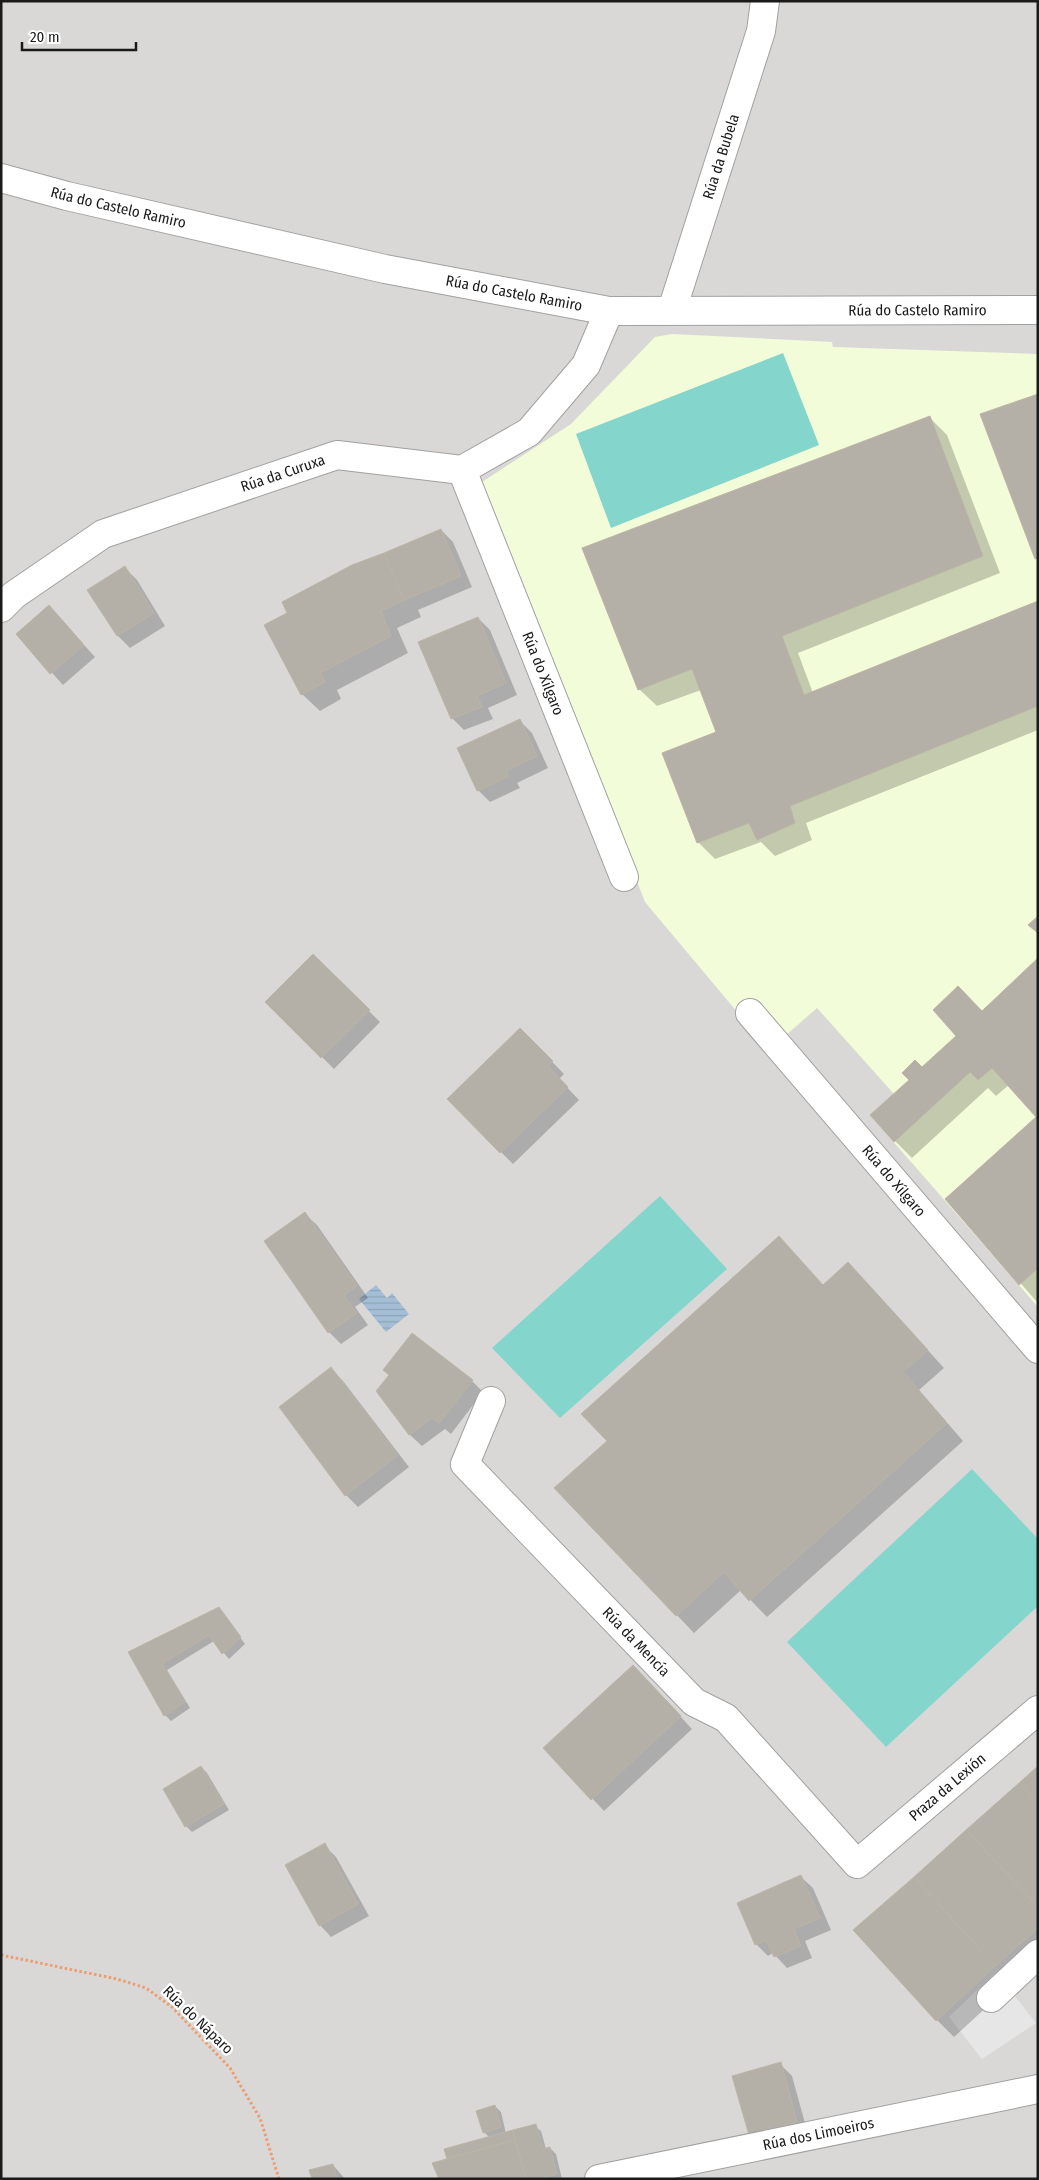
<svg xmlns="http://www.w3.org/2000/svg" width="1039" height="2180" font-family="'Fira Sans Condensed',sans-serif">
<style>
.residential{fill:#d9d8d7}
.education{fill:#f3fcd9}
.pitch{fill:#84d5cb}
.parking{fill:#e6e6e6}
.water{fill:url(#water-rules)}
.shadow{fill:#0003}
.building{fill:#b4b0a7;stroke:#bcb5a4}
.lines{fill:none;stroke-linecap:round;stroke-linejoin:round}
.minor-casing{stroke:#a1a1a1;stroke-width:30}
.path{stroke:#ed9d70;stroke-width:3;stroke-dasharray:2.5 2.5;stroke-linecap:butt}
.minor{stroke:#fff;stroke-width:28}
.labels{text-anchor:middle;stroke-width:4.5;stroke-linejoin:round;paint-order:stroke}
.street-label{font-size:15px;fill:#1a1a1a;stroke:#fff}
</style>
<defs>
<pattern id="water-rules" width="6" height="5" patternUnits="userSpaceOnUse" patternTransform="scale(1.25)"><rect width="6" height="5" fill="#a4bed6"/><path d="M0 2.5h6" fill="none" stroke="#8da3b7"/></pattern>
</defs>
<rect width="100%" height="100%" fill="#ebebe1"/>
<rect class="residential" x="1" y="1" width="1037" height="2178"/>
<polygon class="education" points="672,334 832,342 833,347 1038,354 1038,1307 870,1115 894,1094 817,1008 769,1050 645,902 482,482 571,424 655,337"/>
<g class="pitch">
<polygon points="783,353 819,445 611,528 576,434"/>
<polygon points="660,1196 727,1269 560,1418 492,1348"/>
<polygon points="972,1469 1038,1539 1038,1606 886,1747 787,1642"/>
</g>
<polygon class="parking" points="996,1972 1036,2023 982,2059 949,2017"/>
<polygon class="water" points="376,1285 387,1298 392,1293 409,1314 386,1332 359,1299"/>
<g class="shadow">
<polygon points="930,418 947,435 1000,573 798,653 813,693 1038,602 1038,730 806,823 812,840 775,856 761,842 715,859 698,842 717,733 701,690 657,706 639,689"/>
<polygon points="441,530 453,542 472,587 418,610 421,617 397,628 408,653 337,690 341,699 320,711 302,694 288,613"/>
<polygon points="125,568 137,580 165,626 130,648 118,636 89,590"/>
<polygon points="49,606 95,657 63,685 17,634"/>
<polygon points="478,618 490,630 517,695 488,708 493,719 464,730 452,718"/>
<polygon points="520,721 532,733 548,768 517,783 520,788 490,802 478,790"/>
<polygon points="313,956 380,1022 334,1069 267,1002"/>
<polygon points="1038,960 1038,1301 1037,1302 947,1199 1038,1117 1009,1085 996,1096 988,1088 912,1158 895,1141 922,1069"/>
<polygon points="520,1029 564,1074 559,1079 579,1100 513,1164 448,1099"/>
<polygon points="305,1214 317,1225 368,1298 355,1307 368,1325 341,1344 329,1332"/>
<polygon points="865,1281 944,1368 919,1390 963,1441 767,1617 741,1590 694,1633 556,1489 609,1441 824,1286"/>
<polygon points="331,1369 343,1381 409,1467 358,1507 346,1495"/>
<polygon points="472,1381 483,1392 451,1434 445,1429 422,1446 410,1435 378,1391"/>
<polygon points="219,1609 245,1644 229,1659 214,1641 167,1670 190,1708 171,1721 165,1715 130,1653"/>
<polygon points="645,1678 692,1729 604,1811 545,1748"/>
<polygon points="201,1767 207,1773 229,1810 192,1832 186,1826"/>
<polygon points="1038,1767 1038,1960 954,2037 937,2020"/>
<polygon points="324,1845 336,1857 369,1916 331,1937 320,1925"/>
<polygon points="801,1877 813,1888 831,1930 805,1941 812,1958 787,1968 773,1953 768,1956 756,1944"/>
<polygon points="780,2064 792,2076 808,2134 750,2134"/>
<polygon points="495,2106 501,2112 506,2134 535,2126 541,2131 546,2149 550,2148 556,2154 562,2179 440,2179 449,2159 490,2138 484,2132"/>
<polygon points="333,2165 345,2179 313,2179"/>
</g>
<g class="building">
<polygon points="1038,394 1038,558 1035,559 980,414"/>
<polygon points="930,416 983,556 782,636 804,695 1038,601 1038,706 790,806 795,823 757,840 749,823 697,843 662,753 716,732 692,669 638,690 582,548"/>
<polygon points="441,529 461,576 404,600 384,553"/>
<polygon points="384,553 404,600 381,611 391,636 320,673 325,682 301,695 264,625 287,613 282,602 352,565"/>
<polygon points="125,566 154,613 117,636 87,590"/>
<polygon points="49,605 84,645 50,674 16,634"/>
<polygon points="478,617 506,683 477,696 482,707 451,719 418,642"/>
<polygon points="520,719 537,756 506,771 509,776 477,791 457,748"/>
<polygon points="1038,916 1038,933 1028,925"/>
<polygon points="313,954 370,1010 321,1058 265,1002"/>
<polygon points="1038,958 1038,1268 1019,1285 945,1199 1036,1117 992,1068 978,1080 970,1072 894,1142 870,1115 909,1080 902,1073 915,1060 922,1067 956,1036 933,1010 958,986 982,1011"/>
<polygon points="520,1028 553,1061 548,1066 568,1087 500,1153 447,1099"/>
<polygon points="305,1212 357,1286 344,1295 357,1313 328,1333 264,1241"/>
<polygon points="779,1236 823,1285 848,1262 928,1350 903,1372 947,1423 749,1601 724,1572 676,1616 554,1488 607,1441 581,1414"/>
<polygon points="412,1333 473,1380 439,1423 432,1418 409,1435 376,1391 389,1375 383,1370"/>
<polygon points="331,1367 398,1455 345,1496 279,1407"/>
<polygon points="219,1607 241,1637 222,1654 209,1635 162,1664 185,1702 164,1716 128,1652"/>
<polygon points="633,1665 681,1716 591,1800 543,1748"/>
<polygon points="201,1766 224,1804 185,1827 163,1789"/>
<polygon points="1038,1766 1038,1802 1019,1783"/>
<polygon points="1019,1783 1038,1802 1038,1907 966,1830"/>
<polygon points="966,1830 1038,1907 1038,1928 995,1966 914,1877"/>
<polygon points="325,1843 358,1904 319,1926 285,1865"/>
<polygon points="801,1875 820,1918 794,1929 801,1946 774,1957 766,1940 755,1945 737,1903"/>
<polygon points="914,1877 995,1966 936,2021 853,1930"/>
<polygon points="781,2062 797,2122 749,2135 732,2076"/>
<polygon points="495,2105 501,2127 483,2133 476,2111"/>
<polygon points="536,2124 543,2149 550,2147 557,2174 540,2179 526,2179 513,2130"/>
<polygon points="513,2130 515,2140 447,2159 444,2149"/>
<polygon points="515,2140 526,2179 439,2179 432,2163"/>
<polygon points="333,2164 337,2179 312,2179 309,2170"/>
</g>
<g class="lines">
<g class="minor-casing">
<g id="minor">
<path id="s1" d="M1 178 67 196 385 269 609 311 1038 310"/>
<path id="s2" d="M672 310 761 31 765 1"/>
<path id="s3" d="M462 470 624 877"/>
<path id="s4" d="M1 608 14 595 103 534 337 455 462 470 529 432 586 365 609 311"/>
<path id="s5" d="M750 1013 1038 1349"/>
<path id="s6" d="M491 1401 465 1464 694 1702 726 1718 857 1864 1038 1710"/>
<polyline points="991,1998 1038,1954"/>
<path id="s7" d="M599 2179 1038 2089"/>
</g>
</g>
<polyline class="path" points="1,1955 117,1979 146,1988 172,2007 230,2068 260,2118 279,2179"/>
<use href="#minor" class="minor"/>
</g>
<g class="labels">
<g class="street-label">
<text dy="5" stroke="none"><textPath href="#s2" startOffset="161">Rúa da Bubela</textPath></text>
<text dy="5" stroke="none"><textPath href="#s1" startOffset="121">Rúa do Castelo Ramiro</textPath></text>
<text dy="5" stroke="none"><textPath href="#s1" startOffset="526">Rúa do Castelo Ramiro</textPath></text>
<text dy="5" stroke="none"><textPath href="#s1" startOffset="931">Rúa do Castelo Ramiro</textPath></text>
<text dy="5" stroke="none"><textPath href="#s4" startOffset="316">Rúa da Curuxa</textPath></text>
<text dy="5" stroke="none"><textPath href="#s3" startOffset="219">Rúa do Xílgaro</textPath></text>
<text dy="5" stroke="none"><textPath href="#s5" startOffset="221">Rúa do Xílgaro</textPath></text>
<text dy="5" stroke="none"><textPath href="#s6" startOffset="315">Rúa da Mencía</textPath></text>
<text dy="5" stroke="none"><textPath href="#s6" startOffset="749">Praza da Lexión</textPath></text>
<text transform="translate(198 2020) rotate(44)" y="5">Rúa do Náparo</text>
<text dy="5" stroke="none"><textPath href="#s7" startOffset="224">Rúa dos Limoeiros</textPath></text>
</g>
</g>
<rect width="1039" height="2180" fill="none" stroke="#1a1a1a" stroke-width="5"/>
<path d="M22 42v8h114v-8" fill="none" stroke="#1a1a1a" stroke-width="2.5"/>
<text x="30" y="42" font-size="15" fill="#1a1a1a" stroke="#ffffff" stroke-width="4" paint-order="stroke">20 m</text>
</svg>
